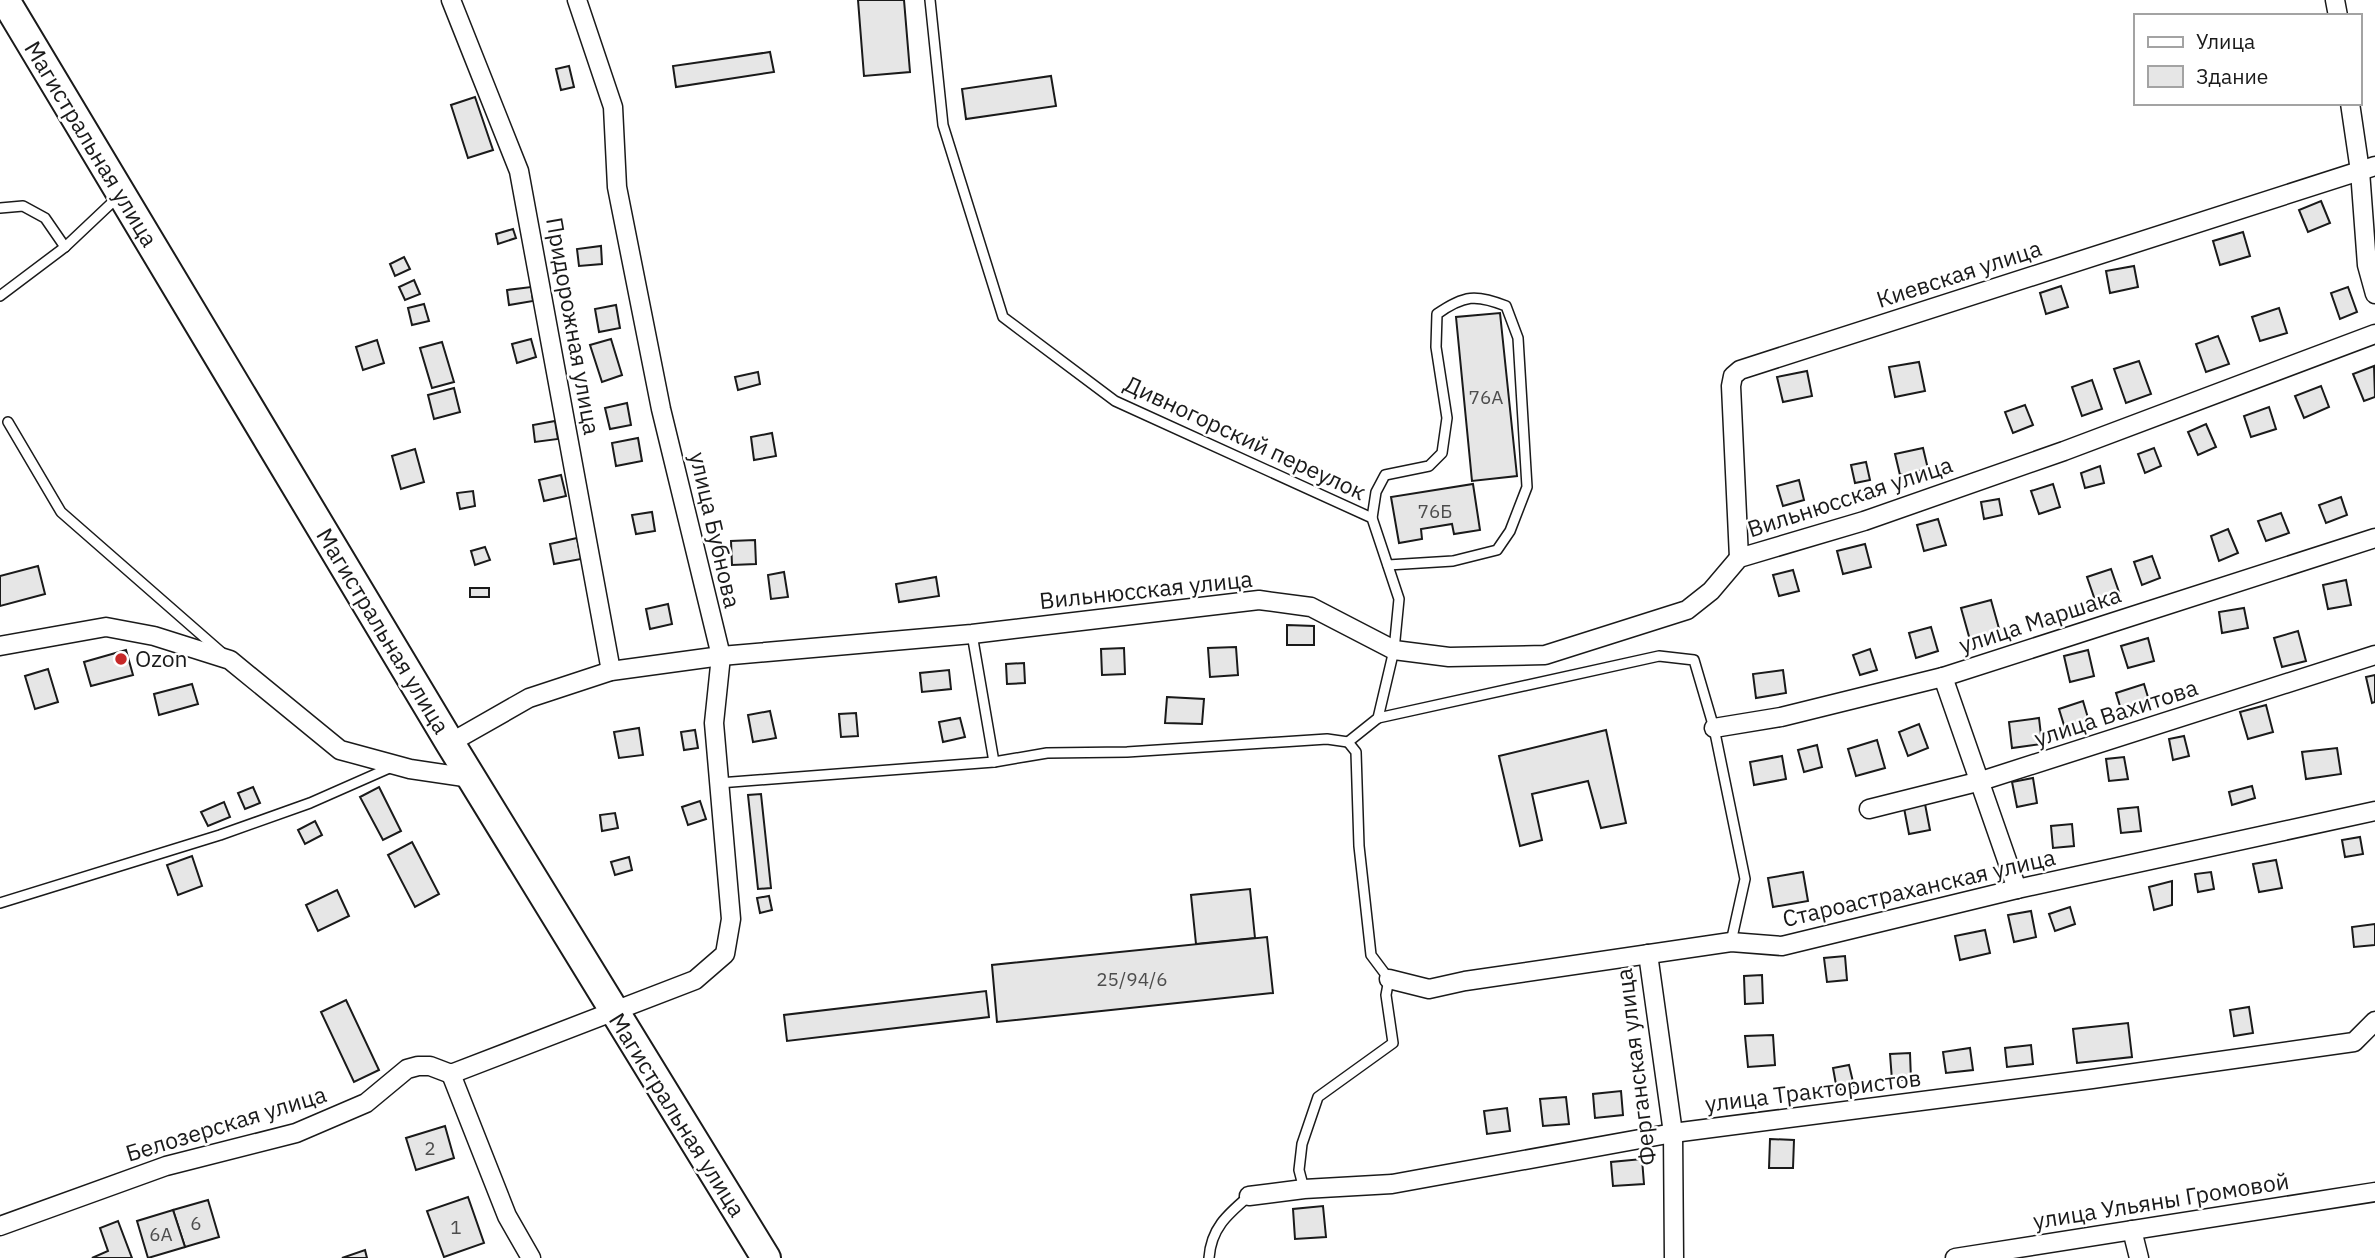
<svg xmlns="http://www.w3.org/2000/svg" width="2375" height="1258" font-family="'IBM Plex Sans',sans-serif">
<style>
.building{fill:#e6e6e6;stroke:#1a1a1a;stroke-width:2}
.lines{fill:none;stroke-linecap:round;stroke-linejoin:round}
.service-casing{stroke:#1a1a1a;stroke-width:12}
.minor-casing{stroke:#1a1a1a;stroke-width:21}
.trunk-casing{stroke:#1a1a1a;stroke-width:32}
.service{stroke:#fff;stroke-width:9}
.minor{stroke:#fff;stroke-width:18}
.trunk{stroke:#fff;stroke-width:28}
.poi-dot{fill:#c62828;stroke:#fff;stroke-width:2.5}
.labels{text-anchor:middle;stroke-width:5;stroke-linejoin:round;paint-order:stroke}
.number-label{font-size:19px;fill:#4d4d4d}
.street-label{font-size:23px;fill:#1a1a1a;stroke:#fff}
.poi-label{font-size:23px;fill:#1a1a1a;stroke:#fff;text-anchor:start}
</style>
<rect width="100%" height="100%" fill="#fff"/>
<g class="building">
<polygon points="858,0 904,0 910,72 864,76"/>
<polygon points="770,52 774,72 676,87 673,66"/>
<polygon points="569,66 574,87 561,90 556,69"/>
<polygon points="1051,76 1056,106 966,119 962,89"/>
<polygon points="475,97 493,150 468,158 451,105"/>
<polygon points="2321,201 2330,223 2308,232 2299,210"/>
<polygon points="513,229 516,238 498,244 496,234"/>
<polygon points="2243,232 2250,256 2220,265 2213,241"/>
<polygon points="601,246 602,264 579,266 577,249"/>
<polygon points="404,257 410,269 395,276 390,264"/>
<polygon points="2134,266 2138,287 2110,293 2106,271"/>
<polygon points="414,280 420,294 405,300 399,287"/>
<polygon points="2061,286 2068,307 2046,314 2040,293"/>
<polygon points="531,287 533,301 509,305 507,290"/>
<polygon points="2348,287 2357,312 2340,319 2331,293"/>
<polygon points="424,304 429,321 412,325 408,308"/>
<polygon points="616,305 620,328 599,332 595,309"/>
<polygon points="2279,308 2287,333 2260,341 2252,317"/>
<polygon points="1500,313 1517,476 1472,481 1456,317"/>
<polygon points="2218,336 2229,364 2206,372 2196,344"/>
<polygon points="531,339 536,357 517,363 512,344"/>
<polygon points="611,339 622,375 602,382 590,345"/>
<polygon points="377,340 384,363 363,370 356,347"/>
<polygon points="442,342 454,382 432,388 420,348"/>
<polygon points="2139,361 2151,394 2126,403 2114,369"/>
<polygon points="1919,362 1925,391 1895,397 1889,367"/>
<polygon points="2374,366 2375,397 2364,401 2353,374"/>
<polygon points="1807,371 1812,396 1783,402 1777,377"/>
<polygon points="758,372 760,384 738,390 735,377"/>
<polygon points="2092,380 2102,409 2082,416 2072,387"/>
<polygon points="2321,386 2329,407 2304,418 2295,396"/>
<polygon points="454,388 460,412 434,419 428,395"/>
<polygon points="627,403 631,425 610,429 605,408"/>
<polygon points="2025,405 2033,425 2013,433 2005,412"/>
<polygon points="2269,407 2276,429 2251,437 2244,416"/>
<polygon points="555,421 558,439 535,442 533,425"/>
<polygon points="2206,424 2216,447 2198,455 2188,432"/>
<polygon points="772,433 776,456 754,460 751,437"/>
<polygon points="638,438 642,461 616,466 612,443"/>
<polygon points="1923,448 1928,469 1900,475 1895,454"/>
<polygon points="2154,448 2161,466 2145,473 2138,454"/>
<polygon points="415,449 424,482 401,489 392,456"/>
<polygon points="1866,462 1870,480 1855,483 1851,465"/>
<polygon points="2100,466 2104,483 2085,488 2081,473"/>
<polygon points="561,475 566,496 544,501 539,480"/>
<polygon points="1799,480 1804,500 1783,506 1777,486"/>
<polygon points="1473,484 1480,530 1454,534 1452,524 1421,529 1422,539 1399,543 1391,497"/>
<polygon points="2053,484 2060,507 2039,514 2031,491"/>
<polygon points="473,491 475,506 460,509 457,493"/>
<polygon points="2341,497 2347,515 2326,523 2319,505"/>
<polygon points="1999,499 2002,515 1984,519 1981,502"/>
<polygon points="652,512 655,531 636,534 632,515"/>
<polygon points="2281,513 2289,533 2266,541 2258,521"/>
<polygon points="1938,519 1946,545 1924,551 1917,525"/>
<polygon points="2228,529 2238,553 2219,561 2211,536"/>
<polygon points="577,538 581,559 554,564 550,544"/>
<polygon points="755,540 756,564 732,565 731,541"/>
<polygon points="1865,544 1871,567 1843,574 1837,551"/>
<polygon points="485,547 490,560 475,565 471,551"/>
<polygon points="2152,556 2160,578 2142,585 2134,562"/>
<polygon points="38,566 45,594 0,606 0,576"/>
<polygon points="2111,569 2119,592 2095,600 2087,577"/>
<polygon points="1793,570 1799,591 1779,596 1773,575"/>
<polygon points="784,572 788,597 771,599 768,575"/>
<polygon points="936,577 939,596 899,602 896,584"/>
<polygon points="2346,580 2351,605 2328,609 2323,585"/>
<rect x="470" y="588" width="19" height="9"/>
<polygon points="1991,600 2000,632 1970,640 1961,608"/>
<polygon points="668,604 672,624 650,629 646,609"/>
<polygon points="2244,608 2248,628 2222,633 2219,612"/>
<polygon points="1287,625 1314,626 1314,645 1287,645"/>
<polygon points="1931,627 1938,651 1916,658 1909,633"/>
<polygon points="2298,631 2306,661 2282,667 2274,638"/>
<polygon points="2148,638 2154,661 2128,668 2121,646"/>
<polygon points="1236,647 1238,675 1210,677 1208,648"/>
<polygon points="1124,648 1125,674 1102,675 1101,649"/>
<polygon points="1870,649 1877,670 1860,675 1853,655"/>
<polygon points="126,650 133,675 91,686 84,662"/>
<polygon points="2088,650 2094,676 2070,682 2064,656"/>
<polygon points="1024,663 1025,683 1007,684 1006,664"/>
<polygon points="48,669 58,702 35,709 25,676"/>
<polygon points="949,670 951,689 922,692 920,673"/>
<polygon points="1783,670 1786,693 1756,698 1753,674"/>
<polygon points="2375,675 2375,702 2372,703 2366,677"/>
<polygon points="192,684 198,704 159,715 154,694"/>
<polygon points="2144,684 2151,707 2123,716 2116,693"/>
<polygon points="1167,697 1204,699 1202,724 1165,723"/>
<polygon points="2083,701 2091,728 2067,735 2059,709"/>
<polygon points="2266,705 2273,732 2248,739 2240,712"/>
<polygon points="770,711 776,738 753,742 748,715"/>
<polygon points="856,713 858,736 841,737 839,714"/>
<polygon points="960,718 965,737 943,742 939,722"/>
<polygon points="2039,718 2042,744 2012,748 2009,722"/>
<polygon points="1919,724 1928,748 1908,756 1899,732"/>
<polygon points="639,728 643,755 619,758 614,732"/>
<polygon points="695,730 698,748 684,750 681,732"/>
<polygon points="1606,730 1626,823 1601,828 1588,781 1532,794 1542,840 1520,846 1499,756"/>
<polygon points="2184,736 2189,756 2173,760 2169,739"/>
<polygon points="1877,740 1885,768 1856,776 1848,749"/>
<polygon points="1817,745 1822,767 1804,772 1798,750"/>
<polygon points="2337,748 2341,774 2306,779 2302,752"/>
<polygon points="1782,756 1786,779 1754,785 1750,762"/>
<polygon points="2124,757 2128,779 2109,781 2106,759"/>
<polygon points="2033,778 2037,803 2017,807 2012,782"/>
<polygon points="2252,786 2255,798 2232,805 2229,792"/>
<polygon points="253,787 260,803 245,809 238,793"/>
<polygon points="379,787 401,831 383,840 360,797"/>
<polygon points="761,794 771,888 758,889 748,795"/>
<polygon points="700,801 706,819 688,825 682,807"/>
<polygon points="224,802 230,817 208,826 201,812"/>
<polygon points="1925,804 1930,830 1909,834 1904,808"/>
<polygon points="2138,807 2141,831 2121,833 2118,809"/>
<polygon points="615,813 618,828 602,831 600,815"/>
<polygon points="315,821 322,835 305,844 298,830"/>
<polygon points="2072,824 2074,846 2053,848 2051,826"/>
<polygon points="2360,837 2363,854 2345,857 2342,840"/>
<polygon points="412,842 439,894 415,907 388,855"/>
<polygon points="192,856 202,886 178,895 167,865"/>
<polygon points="629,857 632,870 615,875 611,862"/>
<polygon points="2276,860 2282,888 2259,892 2253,864"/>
<polygon points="1803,872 1808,901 1773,907 1768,878"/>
<polygon points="2211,872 2214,889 2198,892 2195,874"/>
<polygon points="2172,881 2172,905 2154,910 2149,887"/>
<polygon points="1250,889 1255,938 1196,944 1191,895"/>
<polygon points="337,890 349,916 318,931 306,905"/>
<polygon points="769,896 772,910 760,913 757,898"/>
<polygon points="2070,907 2075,924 2055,931 2049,914"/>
<polygon points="2031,911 2036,937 2014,942 2008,915"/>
<polygon points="2375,924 2375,945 2354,947 2352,927"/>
<polygon points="1985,930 1990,953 1960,960 1955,936"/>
<polygon points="1267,937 1273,993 997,1022 992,965"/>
<polygon points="1845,956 1847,980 1827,982 1824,958"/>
<polygon points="1762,975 1763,1003 1745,1004 1744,976"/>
<polygon points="986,991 989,1017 787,1041 784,1015"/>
<polygon points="346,1000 379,1070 354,1082 321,1012"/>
<polygon points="2249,1007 2253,1033 2234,1036 2230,1010"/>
<polygon points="2128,1023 2132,1057 2077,1063 2073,1029"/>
<polygon points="1773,1035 1775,1065 1748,1067 1745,1036"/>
<polygon points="2031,1045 2033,1064 2007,1067 2005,1048"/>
<polygon points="1970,1048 1973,1070 1946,1073 1943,1052"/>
<polygon points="1910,1053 1911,1080 1892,1080 1890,1054"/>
<polygon points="1849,1065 1854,1086 1837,1090 1833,1068"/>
<polygon points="1621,1091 1623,1115 1595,1118 1593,1094"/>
<polygon points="1566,1097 1569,1124 1543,1126 1540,1099"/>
<polygon points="1507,1108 1510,1131 1487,1134 1484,1111"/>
<polygon points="445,1126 454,1158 416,1170 406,1138"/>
<polygon points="1770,1139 1794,1140 1793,1168 1769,1168"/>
<polygon points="1642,1159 1644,1184 1613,1186 1611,1162"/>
<polygon points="468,1197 484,1243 444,1257 427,1211"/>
<polygon points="208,1200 219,1237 185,1247 173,1210"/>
<polygon points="1323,1206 1326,1237 1295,1239 1293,1209"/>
<polygon points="173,1210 185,1247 148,1258 137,1221"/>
<polygon points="118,1221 132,1258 92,1258 108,1251 100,1228"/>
<polygon points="365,1250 367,1258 342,1258"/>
</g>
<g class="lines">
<g class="service-casing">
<g id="service">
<polyline points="930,0 943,125 1003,317 1115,401 1372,518 1399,599 1394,650 1378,718 1348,742 1356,752 1359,846 1371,955 1389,979 1386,995 1393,1043 1318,1097 1302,1144 1299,1170 1304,1189"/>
<polyline points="0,208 23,206 45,218 65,247"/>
<polyline points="0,296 65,247 119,196"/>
<polyline points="8,422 61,512 221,652"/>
<path d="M1372 518 1376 492 1385 475 1429 466 1442 453 1447 418 1436 347 1437 314C1464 295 1476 294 1506 306L1518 338 1527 487 1510 531 1497 550 1453 561 1388 565"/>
<polyline points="972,634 994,762"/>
<polyline points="1378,718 1659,656 1694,660 1714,728 1745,879 1731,942"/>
<polyline points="719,783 994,762 1047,753 1127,752 1327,739 1348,742"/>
<polyline points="0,903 220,835 310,803 394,766"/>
<path d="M1209 1258C1211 1228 1228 1214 1249 1196"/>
</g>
</g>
<g class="minor-casing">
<g id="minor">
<polyline points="451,0 519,171 611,671"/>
<polyline points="2335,0 2338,16"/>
<polyline points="2350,103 2360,171 2367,265 2375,294"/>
<polyline points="1739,558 1731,386 1733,376 1740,370 2375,166"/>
<polyline points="0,646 106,627 154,636 230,660 340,750 410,769 471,778"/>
<polyline points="1943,677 2017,889"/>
<polyline points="1714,728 1781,717 1943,677 2375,538"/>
<polyline points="450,743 529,698 611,671 721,656 972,634 1259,600 1311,607 1394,650 1449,657 1545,655 1687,610 1711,591 1739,558 1864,521 2064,451 2375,334"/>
<polyline points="1869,809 1981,781 2375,655"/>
<polyline points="1648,954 1673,1133 1674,1258"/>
<polyline points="1389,979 1429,989 1465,981 1731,942 1782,946 2017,889 2375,811"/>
<polyline points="451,1074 507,1216 531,1258"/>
<polyline points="1249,1196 1304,1189 1392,1184 1673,1133 2092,1079 2354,1042 2375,1021"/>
<polyline points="0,1226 166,1166 296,1133 366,1103 407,1069 418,1066 430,1066 451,1074 695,980 725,954 731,919 714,723 721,656 661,409 617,187 613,107 577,0"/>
<polyline points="2132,1230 2139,1258"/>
<polyline points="1955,1258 2375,1192"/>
</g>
</g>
<g class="trunk-casing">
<polyline id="trunk" points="5,0 450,743 766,1258"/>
</g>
<use href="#service" class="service"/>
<use href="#minor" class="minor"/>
<use href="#trunk" class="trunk"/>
</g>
<circle class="poi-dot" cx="121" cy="659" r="7"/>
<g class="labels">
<g class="number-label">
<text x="1486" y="404">76А</text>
<text x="1435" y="518">76Б</text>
<text x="1132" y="986">25/94/6</text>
<text x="430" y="1155">2</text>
<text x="196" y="1230">6</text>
<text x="456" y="1234">1</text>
<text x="161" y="1241">6А</text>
</g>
<g class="street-label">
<text transform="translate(91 144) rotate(59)" y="8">Магистральная улица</text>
<text transform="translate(1959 274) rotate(-18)" y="8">Киевская улица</text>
<text transform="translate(573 326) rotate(80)" y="8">Придорожная улица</text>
<text transform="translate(1245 438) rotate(25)" y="8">Дивногорский переулок</text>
<text transform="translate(1850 497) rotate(-18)" y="8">Вильнюсская улица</text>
<text transform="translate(715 530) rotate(77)" y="8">улица Бубнова</text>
<text transform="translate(1146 590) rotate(-6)" y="8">Вильнюсская улица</text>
<text transform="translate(2040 620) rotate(-18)" y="8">улица Маршака</text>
<text transform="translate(383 631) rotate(59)" y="8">Магистральная улица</text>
<text transform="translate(2116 713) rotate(-18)" y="8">улица Вахитова</text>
<text transform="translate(1919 888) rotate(-13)" y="8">Староастраханская улица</text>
<text transform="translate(1636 1067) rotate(-97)" y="8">Ферганская улица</text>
<text transform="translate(1813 1091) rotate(-7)" y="8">улица Трактористов</text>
<text transform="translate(677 1115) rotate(58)" y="8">Магистральная улица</text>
<text transform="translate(226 1124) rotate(-17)" y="8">Белозерская улица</text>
<text transform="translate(2161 1201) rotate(-9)" y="8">улица Ульяны Громовой</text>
</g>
<g class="poi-label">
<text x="135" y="667">Ozon</text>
</g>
</g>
<rect x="2134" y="14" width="228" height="91" fill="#ffffff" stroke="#a3a3a3" stroke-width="2"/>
<rect x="2148" y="37" width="35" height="10" fill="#ffffff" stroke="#a3a3a3" stroke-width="2"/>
<text x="2196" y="49" font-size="21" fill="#1a1a1a">Улица</text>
<rect x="2148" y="66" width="35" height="21" fill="#e6e6e6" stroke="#a3a3a3" stroke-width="2"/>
<text x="2196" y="84" font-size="21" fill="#1a1a1a">Здание</text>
</svg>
